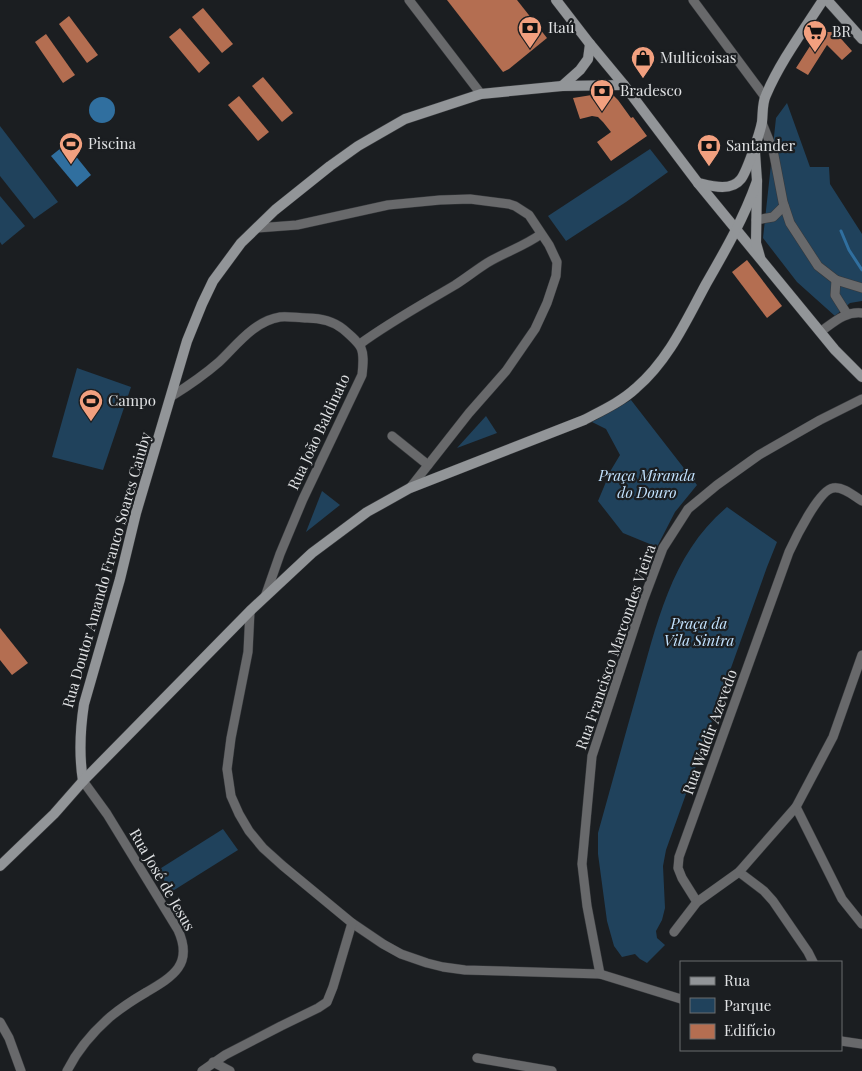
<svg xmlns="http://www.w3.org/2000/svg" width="862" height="1071" font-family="'Playfair Display',serif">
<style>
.green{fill:#20425c}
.water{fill:#306f9f}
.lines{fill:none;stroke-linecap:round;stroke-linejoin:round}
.stream{stroke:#306f9f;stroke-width:3}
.building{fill:#b46e51}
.street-casing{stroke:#37393c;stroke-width:10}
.secondary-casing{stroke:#37393c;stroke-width:11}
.street{stroke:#68696b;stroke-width:9}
.secondary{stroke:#929598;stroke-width:10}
.labels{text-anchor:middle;stroke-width:4.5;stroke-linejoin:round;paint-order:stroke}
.poi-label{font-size:15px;fill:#e0e2e4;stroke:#1b1e21;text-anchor:start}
.street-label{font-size:15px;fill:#e0e2e4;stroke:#1b1e21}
.park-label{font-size:15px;font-style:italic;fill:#c3e3ff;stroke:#1b1e21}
</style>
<rect width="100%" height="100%" fill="#1b1e21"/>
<g class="green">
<polygon points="787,103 810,167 829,167 830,184 862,234 862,301 850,303 835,316 797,282 763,238 776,118"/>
<polygon points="0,126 58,202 34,219 0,176"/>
<polygon points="650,149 668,172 626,202 566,241 548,216"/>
<polygon points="0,196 25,226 2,245 0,242"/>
<polygon points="77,368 131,387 103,470 52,457"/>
<polygon points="631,400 697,485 675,512 657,547 623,533 598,501 611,470 620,455 606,429 592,422"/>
<polygon points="486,416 497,433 457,448"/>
<polygon points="322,491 340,505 306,532"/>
<path d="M727 507 777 542 767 567 666 850 663 866 665 908 662 920 656 931 657 938 665 945 647 963 640 959 635 954 622 957 614 946 607 921 598 854V833C611 786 624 739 637 693 657 625 670 555 727 507Z"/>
<polygon points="223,829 238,850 171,892 158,870"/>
</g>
<g class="water">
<circle cx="102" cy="110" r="13"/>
<polygon points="66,144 91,175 77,187 51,156"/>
</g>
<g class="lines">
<polyline class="stream" points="841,231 849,250 862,270"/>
</g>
<g class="building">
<polygon points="447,0 517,0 547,38 509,69 503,72"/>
<polygon points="203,8 233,44 222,53 192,17"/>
<polygon points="69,16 98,55 87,63 59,24"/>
<polygon points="180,28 210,63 199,73 169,37"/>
<polygon points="819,32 835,32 852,51 842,60 827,45 808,75 796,68"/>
<polygon points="46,34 75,75 63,83 35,42"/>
<polygon points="263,77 293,113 282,122 252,86"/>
<polygon points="598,94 613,95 618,100 631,118 633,117 647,136 611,161 597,142 611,132 603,122 598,117 592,116 580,119 573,98"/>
<polygon points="239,96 269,132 258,141 228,105"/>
<polygon points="747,260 782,306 767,318 732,272"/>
<polygon points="0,628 28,663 12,675 0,660"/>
</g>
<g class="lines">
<g class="street-casing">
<g id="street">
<polyline points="409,0 481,94"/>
<polyline points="693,0 765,97"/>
<polyline points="762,123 773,150 783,202 790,223 818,266 836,280 862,288"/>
<polyline points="756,220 773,217 784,206"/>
<polyline points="257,228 297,225 388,205 440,200 470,199 509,204 515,206 529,215 549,245 557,262 556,276 547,303 535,329 506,371 469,413 410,488"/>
<polyline points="836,280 835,295 847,314"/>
<path d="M820 332C833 323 845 311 862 313"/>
<path d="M360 344C390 322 423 304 455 285 466 278 476 270 487 263 505 252 525 246 541 234"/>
<path d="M172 396C188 386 204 375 219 362 236 346 254 321 280 317 288 316 298 318 307 318 319 318 333 321 343 329 363 346 365 348 362 375L303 499 280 554 265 597"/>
<polyline points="392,436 428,465"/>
<polyline points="250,611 248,652 231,738 227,769 231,796 239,814 249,831 263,848 283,866 352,923 383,944 401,954 427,963 443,967 465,970 600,974 681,999"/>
<polyline points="796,807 842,899 862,924"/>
<polyline points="739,872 764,891 773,901 808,952 813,962"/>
<path d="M697 902 682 878 678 868 679 857 789 552C795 539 819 490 833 488 843 486 854 496 862 501"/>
<polyline points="674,932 697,902 739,872 796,807 833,737 862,655"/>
<polyline points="600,974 587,906 582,864 592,756 643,601 663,548 688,509 717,485 759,455 820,420 862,399"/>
<polyline points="0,1022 9,1038 21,1071"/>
<polyline points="841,1041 862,1044"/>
<polyline points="477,1058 552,1071"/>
<polyline points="213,1062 230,1071"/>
<path d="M67 1071C77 1051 93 1032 110 1017 121 1008 133 1000 145 993 172 977 194 965 178 930L107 814 83 781"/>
<polyline points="202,1071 225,1055 281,1026 318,1008 327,1002 333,987 352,923"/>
</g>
</g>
<g class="secondary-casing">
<g id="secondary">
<polyline points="556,0 590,44 624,85 698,183 835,350 862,377"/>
<polyline points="827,0 862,39"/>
<polyline points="562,86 580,70 588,59 590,44"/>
<polyline points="755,152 757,181 756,243 760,257"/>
<path d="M698 183C711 186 731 192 741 179 747 171 760 133 762 122 763 113 762 103 766 95 780 62 803 31 823 0"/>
<path d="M83 781C79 756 80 730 84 704L120 579 136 513 187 341 202 304 213 281 241 243 275 210 330 166 358 146 405 119 481 94 562 86 624 85"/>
<path d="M0 866 54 814 83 781 250 611 312 553 367 512 410 488 584 420C601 411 621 402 636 388 668 361 686 321 706 284 725 251 744 218 757 181"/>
</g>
</g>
<use href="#street" class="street"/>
<use href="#secondary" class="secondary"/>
</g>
<defs>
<g id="bank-pin" transform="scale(1.25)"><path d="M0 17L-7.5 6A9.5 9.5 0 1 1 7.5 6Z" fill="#f2a07f" stroke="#1b1e21"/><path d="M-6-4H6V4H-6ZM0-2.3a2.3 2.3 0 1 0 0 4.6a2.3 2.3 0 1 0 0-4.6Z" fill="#111"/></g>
<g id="supermarket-pin" transform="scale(1.25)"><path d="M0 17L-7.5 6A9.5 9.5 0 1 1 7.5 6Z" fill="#f2a07f" stroke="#1b1e21"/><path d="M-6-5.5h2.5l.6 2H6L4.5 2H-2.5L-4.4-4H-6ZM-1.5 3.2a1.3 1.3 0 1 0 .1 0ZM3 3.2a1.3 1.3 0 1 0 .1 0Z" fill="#111"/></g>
<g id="shop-pin" transform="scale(1.25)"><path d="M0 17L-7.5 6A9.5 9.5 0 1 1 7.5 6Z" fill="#f2a07f" stroke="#1b1e21"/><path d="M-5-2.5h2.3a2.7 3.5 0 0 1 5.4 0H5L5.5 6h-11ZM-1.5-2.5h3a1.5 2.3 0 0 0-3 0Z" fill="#111"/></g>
<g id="stadium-pin" transform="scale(1.25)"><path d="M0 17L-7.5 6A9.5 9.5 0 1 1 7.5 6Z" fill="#f2a07f" stroke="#1b1e21"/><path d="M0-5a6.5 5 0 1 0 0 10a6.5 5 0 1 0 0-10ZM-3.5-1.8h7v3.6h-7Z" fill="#111"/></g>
</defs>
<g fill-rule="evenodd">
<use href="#bank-pin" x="530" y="28"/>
<use href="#supermarket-pin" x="815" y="32"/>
<use href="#shop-pin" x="643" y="58"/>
<use href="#bank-pin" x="602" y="91"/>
<use href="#stadium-pin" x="71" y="144"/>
<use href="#bank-pin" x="709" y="146"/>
<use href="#stadium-pin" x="91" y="401"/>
</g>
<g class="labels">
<g class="poi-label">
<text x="548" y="33">Itaú</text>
<text x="832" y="37">BR</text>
<text x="660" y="63">Multicoisas</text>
<text x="620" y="96">Bradesco</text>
<text x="88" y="149">Piscina</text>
<text x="726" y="151">Santander</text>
<text x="108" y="406">Campo</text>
</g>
<g class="street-label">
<text transform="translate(319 432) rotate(-65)" y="5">Rua João Baldinato</text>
<text transform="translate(107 570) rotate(-74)" y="5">Rua Doutor Amando Franco Soares Caiuby</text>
<text transform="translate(616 647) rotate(-71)" y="5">Rua Francisco Marcondes Vieira</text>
<text transform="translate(710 732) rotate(-70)" y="5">Rua Waldir Azevedo</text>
<text transform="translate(162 880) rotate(60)" y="5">Rua José de Jesus</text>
</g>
<g class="park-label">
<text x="647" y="481">Praça Miranda<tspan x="647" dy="17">do Douro</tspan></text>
<text x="699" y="629">Praça da<tspan x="699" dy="17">Vila Sintra</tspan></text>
</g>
</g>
<rect x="680" y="961" width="162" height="90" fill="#1b1e21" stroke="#6a6c6f"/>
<rect x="690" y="977" width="25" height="8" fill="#929598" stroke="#6a6c6f"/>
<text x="724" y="986" font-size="15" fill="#e0e2e4">Rua</text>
<rect x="690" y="998" width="25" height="15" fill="#20425c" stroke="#6a6c6f"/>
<text x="724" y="1011" font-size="15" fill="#e0e2e4">Parque</text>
<rect x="690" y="1024" width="25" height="15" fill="#b46e51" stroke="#6a6c6f"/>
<text x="724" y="1036" font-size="15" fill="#e0e2e4">Edifício</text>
</svg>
